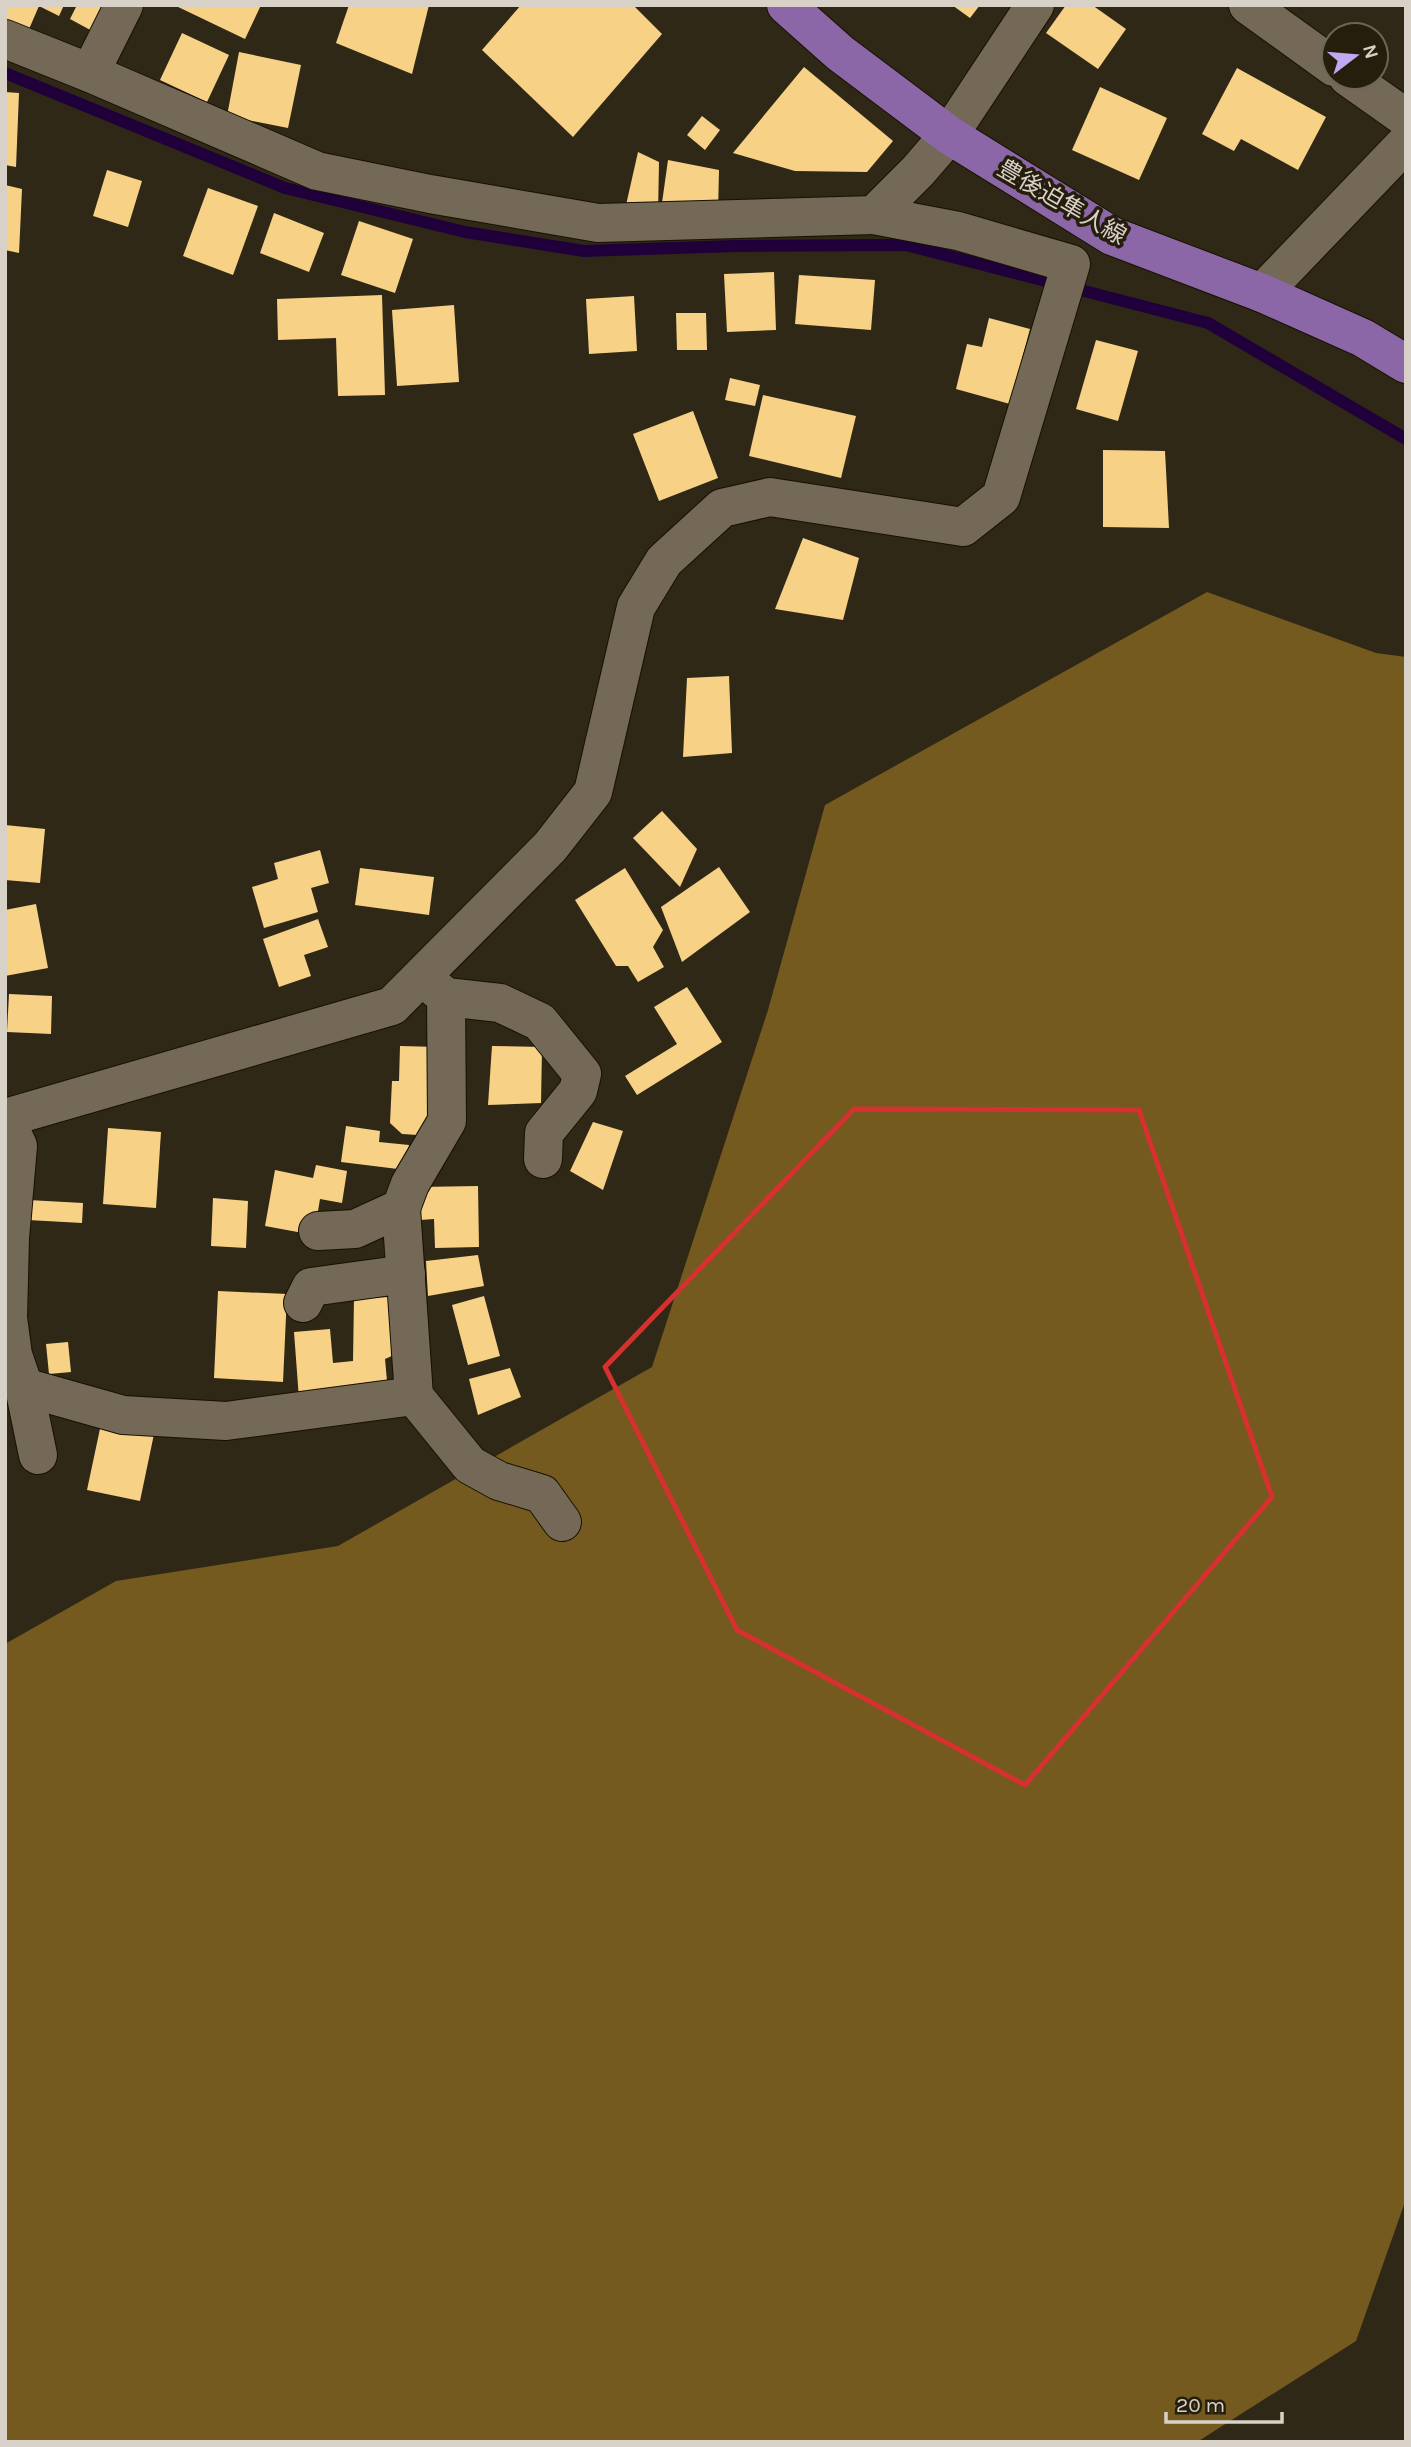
<svg xmlns="http://www.w3.org/2000/svg" width="1411" height="2447" font-family="Karla,'Noto Sans JP',sans-serif">
<style>
.forest{fill:#745a1f}
.lines{fill:none;stroke-linecap:round;stroke-linejoin:round}
.stream{stroke:#1f003a;stroke-width:12}
.building{fill:#f7d286}
.minor-casing{stroke:#181002;stroke-width:40}
.major-casing{stroke:#181002;stroke-width:40}
.minor{stroke:#736956;stroke-width:38}
.major{stroke:#8b67a7;stroke-width:38}
.marked{fill:none;stroke:#d63030;stroke-width:5;stroke-linejoin:round}
.labels{text-anchor:middle;stroke-width:7;stroke-linejoin:round;paint-order:stroke}
.street-label{font-size:24px;fill:#d7d1c7;stroke:#261e0d}
</style>
<rect width="100%" height="100%" fill="#302816"/>
<polygon class="forest" points="1207,592 1376,653 1406,657 1406,2199 1356,2341 1197,2442 5,2442 5,1644 116,1581 338,1546 652,1367 768,1010 825,805"/>
<g class="lines">
<polyline class="stream" points="5,73 285,188 465,232 584,251 736,246 906,245 1208,323 1406,439"/>
</g>
<g class="building">
<polygon points="5,5 64,5 59,16 39,6 26,36 5,27"/>
<polygon points="77,5 139,5 118,45 70,19"/>
<polygon points="174,5 261,5 245,39"/>
<polygon points="349,5 429,5 412,74 336,43"/>
<polygon points="521,5 633,5 662,34 573,137 482,50"/>
<polygon points="952,5 980,5 970,18"/>
<polygon points="1066,5 1092,5 1126,29 1098,69 1046,33"/>
<polygon points="182,33 229,55 207,102 160,80"/>
<polygon points="239,52 301,65 288,128 227,116"/>
<polygon points="804,67 893,141 867,172 795,171 733,153"/>
<polygon points="1237,68 1326,117 1298,170 1241,139 1234,151 1202,134"/>
<polygon points="1100,87 1167,118 1139,180 1072,150"/>
<polygon points="5,92 19,93 16,167 5,165"/>
<polygon points="702,116 720,130 705,150 687,135"/>
<polygon points="638,152 659,162 658,215 624,214"/>
<polygon points="668,160 719,170 718,213 661,210"/>
<polygon points="107,170 142,181 128,227 93,216"/>
<polygon points="5,185 22,189 19,253 5,250"/>
<polygon points="208,188 258,206 233,275 183,256"/>
<polygon points="274,213 324,233 309,272 260,253"/>
<polygon points="359,221 413,239 395,293 341,275"/>
<polygon points="774,272 776,330 727,332 724,274"/>
<polygon points="799,275 875,280 871,330 795,324"/>
<polygon points="382,295 385,395 338,396 336,338 278,340 277,299"/>
<polygon points="634,296 637,351 589,354 586,299"/>
<polygon points="454,305 459,382 397,386 392,310"/>
<polygon points="676,313 706,313 707,350 677,350"/>
<polygon points="989,318 1030,329 1010,404 956,389 967,344 982,347"/>
<polygon points="1096,340 1138,351 1118,421 1076,409"/>
<polygon points="730,378 760,385 755,406 725,400"/>
<polygon points="763,395 856,416 841,478 749,456"/>
<polygon points="693,411 718,478 659,501 633,434"/>
<polygon points="1103,450 1165,451 1169,528 1103,527"/>
<polygon points="803,538 859,558 843,620 775,609"/>
<polygon points="729,676 732,753 683,757 687,678"/>
<polygon points="662,811 697,849 680,887 633,838"/>
<polygon points="5,825 45,829 40,883 5,880"/>
<polygon points="320,850 329,883 311,888 318,912 264,928 252,887 278,879 274,863"/>
<polygon points="719,867 750,912 682,962 661,907"/>
<polygon points="360,868 434,877 429,915 355,905"/>
<polygon points="625,868 663,930 653,947 664,967 638,982 628,966 616,966 575,900"/>
<polygon points="36,904 48,968 5,976 5,910"/>
<polygon points="318,919 328,947 304,955 311,976 279,987 263,939"/>
<polygon points="687,987 722,1042 637,1095 625,1076 677,1044 654,1007"/>
<polygon points="9,994 52,996 51,1034 7,1032"/>
<polygon points="400,1046 438,1047 434,1136 402,1134 390,1123 392,1081 399,1081"/>
<polygon points="492,1046 542,1047 541,1103 488,1105"/>
<polygon points="593,1122 623,1131 603,1190 570,1171"/>
<polygon points="346,1126 380,1131 379,1142 409,1145 406,1170 341,1162"/>
<polygon points="108,1128 161,1132 156,1208 103,1204"/>
<polygon points="316,1165 347,1171 342,1203 320,1199 314,1235 265,1226 275,1170 313,1178"/>
<polygon points="478,1186 479,1247 435,1248 434,1219 420,1220 420,1187"/>
<polygon points="213,1198 248,1201 246,1248 211,1246"/>
<polygon points="28,1200 83,1203 82,1223 28,1220"/>
<polygon points="478,1255 484,1286 428,1296 426,1261"/>
<polygon points="218,1291 287,1294 283,1382 214,1378"/>
<polygon points="484,1296 500,1356 468,1365 452,1305"/>
<polygon points="392,1297 394,1355 385,1359 388,1392 299,1399 294,1332 330,1329 333,1363 353,1361 354,1298"/>
<polygon points="68,1342 71,1372 49,1374 46,1344"/>
<polygon points="510,1368 521,1397 478,1415 469,1379"/>
<polygon points="101,1424 154,1434 140,1501 87,1490"/>
</g>
<g class="lines">
<g class="minor-casing">
<g id="minor">
<polyline points="1248,5 1334,67"/>
<polyline points="5,39 90,73 317,171 430,194 598,223 874,215 918,171 949,135 1035,5"/>
<polyline points="90,73 124,5"/>
<polyline points="1348,77 1406,118"/>
<polyline points="1262,293 1406,143"/>
<polyline points="428,982 446,997 500,1003 540,1022 582,1074 578,1091 544,1133 543,1159"/>
<polyline points="5,1118 392,1006 550,847 593,792 636,607 664,561 722,508 770,497 963,527 1001,497 1071,264 958,231 874,215"/>
<polyline points="5,1118 18,1146 10,1238 8,1318 13,1355 24,1387 123,1415 226,1421 414,1396 401,1208"/>
<polyline points="318,1231 355,1229 401,1208 410,1184 447,1121 446,997"/>
<polyline points="303,1303 311,1287 406,1274"/>
<polyline points="24,1387 38,1455"/>
<polyline points="414,1396 470,1465 499,1481 542,1494 562,1522"/>
</g>
</g>
<g class="major-casing">
<polyline id="major" points="786,5 840,53 949,135 1112,236 1262,293 1363,338 1406,364"/>
</g>
<use href="#minor" class="minor"/>
<use href="#major" class="major"/>
</g>
<path class="marked" d="M854 1109 1139 1110 1272 1497 1025 1785 737 1630 605 1367Z"/>
<g class="labels">
<g class="street-label">
<text transform="translate(1062 202) rotate(30)" y="8">豊後迫隼人線</text>
</g>
</g>
<rect width="1411" height="2447" fill="none" stroke="#d7d1c7" stroke-width="14"/>
<g transform="translate(1355 56) rotate(74)"><circle r="33" fill="#261e0d" stroke="#6d6657" stroke-width="2"/>
<path d="M0-5L12 26L0 18L-12 26Z" fill="#c4a7f1"/>
<text y="-10" font-size="19" font-weight="bold" text-anchor="middle" fill="#d7d1c7">N</text>
</g>
<path d="M1166 2412v10h116v-10" fill="none" stroke="#d7d1c7" stroke-width="3.5"/>
<text x="1176" y="2412" font-size="21" fill="#d7d1c7" stroke="#261e0d" stroke-width="5" paint-order="stroke">20 m</text>
</svg>
